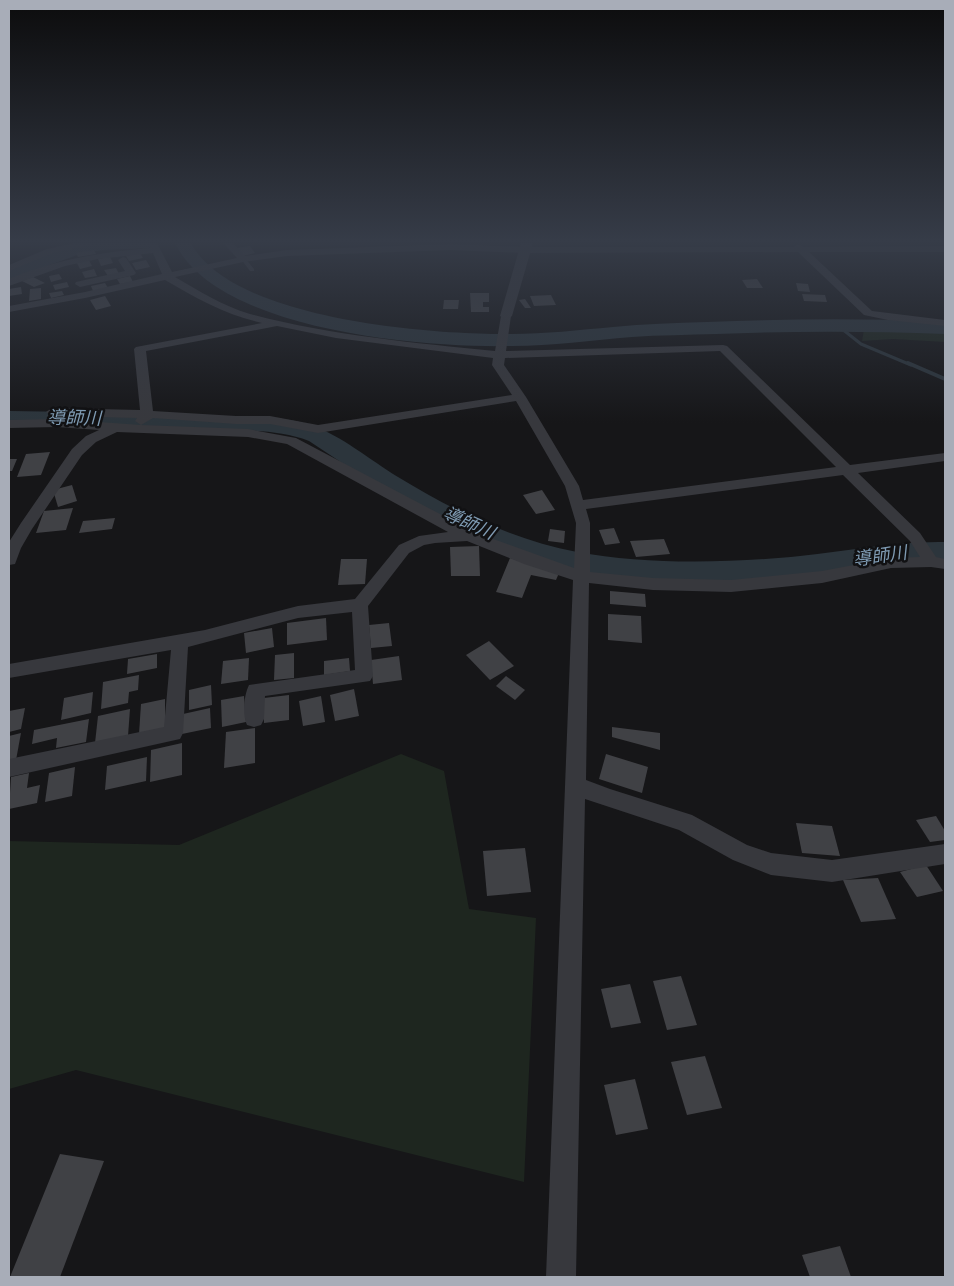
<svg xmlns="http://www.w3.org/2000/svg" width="954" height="1286" font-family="'Golos Text','Noto Sans JP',sans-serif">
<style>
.green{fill:#1e261f}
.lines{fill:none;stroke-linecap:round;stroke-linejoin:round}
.stream-far1{stroke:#2c353c;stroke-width:3}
.stream{stroke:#2c353c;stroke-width:4}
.river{fill:#2c353c;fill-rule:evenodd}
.building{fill:#404145}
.service{fill:#37383d;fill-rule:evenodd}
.minor{fill:#37383d;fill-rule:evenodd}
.tertiary{fill:#37383d;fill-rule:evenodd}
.labels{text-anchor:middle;stroke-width:5;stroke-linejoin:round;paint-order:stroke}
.water-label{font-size:18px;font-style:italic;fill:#7f9bb3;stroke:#111113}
</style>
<rect width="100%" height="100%" fill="#161618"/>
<g class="green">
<polygon points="864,330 912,330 945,333 945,342 893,339 862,341"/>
<polygon points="401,754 444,771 469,909 536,918 524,1182 76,1070 9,1089 9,841 179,845"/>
</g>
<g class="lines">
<polyline class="stream-far1" points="837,325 861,344 911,365"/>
<polyline class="stream" points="908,363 945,379"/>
<g class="river">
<polygon points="84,243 156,243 154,246 148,248 102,250 80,254 9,280 9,269 48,253"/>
<path d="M175 243H191C231 320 433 335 511 334 545 334 579 330 613 327 644 324 675 323 707 322 786 319 865 318 945 322V334C869 331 793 331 716 334 688 335 660 335 632 337 592 340 552 346 512 346 425 348 217 331 175 243Z"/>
<path d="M9 411C77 412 145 413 213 416 245 417 280 415 310 425 341 435 370 460 398 477 452 510 513 540 577 552 645 565 731 563 800 556 849 551 896 541 945 542V560C889 561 835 574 780 578 714 583 644 584 579 572 531 563 484 545 440 523 394 500 352 469 309 441 278 429 243 431 211 429 144 426 76 425 9 425Z"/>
</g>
</g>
<g class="building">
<polygon points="250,246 255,253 243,256 237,248"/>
<polygon points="94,250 96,254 78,257 76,253"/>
<polygon points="140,253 143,258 129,261 126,256"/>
<polygon points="110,257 113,263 101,266 98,259"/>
<polygon points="89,260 92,266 80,269 77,263"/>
<polygon points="146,260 150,267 136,270 132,263"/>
<polygon points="116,268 119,274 108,276 104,270"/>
<polygon points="94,269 97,276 85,278 82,272"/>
<polygon points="59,274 62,279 51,282 49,276"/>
<polygon points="130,276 133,282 120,284 117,279"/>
<polygon points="33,277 45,283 34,287 22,281"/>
<polygon points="757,279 763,288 747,288 742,280"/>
<polygon points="67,282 69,287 55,290 53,285"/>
<polygon points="105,283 108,288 93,291 91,286"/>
<polygon points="796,283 808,284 810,292 798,291"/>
<polygon points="21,287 22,294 9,296 9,289"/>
<polygon points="41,288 41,299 29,301 30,289"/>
<polygon points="62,291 64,295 51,298 49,293"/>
<polygon points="470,293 489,293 489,302 483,302 483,307 489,307 489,312 471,312"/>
<polygon points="802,294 825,295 827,302 804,301"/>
<polygon points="551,295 556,305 534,306 530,296"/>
<polygon points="105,296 111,306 96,310 90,300"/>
<polygon points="525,299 531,308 525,308 519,300"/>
<polygon points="444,300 459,300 458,309 443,309"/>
<polygon points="50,452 41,475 17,477 26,454"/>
<polygon points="9,459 17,459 12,471 9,471"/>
<polygon points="72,485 77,501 58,507 53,490"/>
<polygon points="542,490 555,510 536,514 523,495"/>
<polygon points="73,508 66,530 36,533 44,511"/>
<polygon points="115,518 112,529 79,533 83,521"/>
<polygon points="614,528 620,543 605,545 599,530"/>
<polygon points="550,529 565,531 564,543 548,541"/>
<polygon points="664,539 670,554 636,557 630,541"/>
<polygon points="479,546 480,576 451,576 450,547"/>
<polygon points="510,558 559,573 556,580 531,575 522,598 496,592"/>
<polygon points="341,559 367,559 365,584 338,585"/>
<polygon points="610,591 645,594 646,607 610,604"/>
<polygon points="608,614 641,616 642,643 608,640"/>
<polygon points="326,618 327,640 287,645 287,623"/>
<polygon points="389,623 392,646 371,648 369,625"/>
<polygon points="272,628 274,647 246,653 244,633"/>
<polygon points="489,641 514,666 490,680 466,655"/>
<polygon points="294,653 294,678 274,680 275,655"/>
<polygon points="157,654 157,668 127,674 128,659"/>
<polygon points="399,656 402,680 373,684 371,660"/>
<polygon points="249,658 248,680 221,684 223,661"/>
<polygon points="349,658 350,671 324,675 324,661"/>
<polygon points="139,675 138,690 129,692 128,703 101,709 103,682"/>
<polygon points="506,676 525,690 515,700 496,686"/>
<polygon points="211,685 212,705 189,710 189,690"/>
<polygon points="354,689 359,716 335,721 330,695"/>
<polygon points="93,692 91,713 61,720 64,698"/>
<polygon points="289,695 289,720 264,723 264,698"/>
<polygon points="244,696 246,722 222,727 221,700"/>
<polygon points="321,696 325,722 303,726 299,701"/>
<polygon points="165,699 165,728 139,734 141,704"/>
<polygon points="25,708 21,729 9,732 9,711"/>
<polygon points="210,708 211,728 182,734 183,714"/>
<polygon points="130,709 128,736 95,743 98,716"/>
<polygon points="89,719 86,742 56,748 57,738 32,744 34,730"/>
<polygon points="612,727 660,733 660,750 612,737"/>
<polygon points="255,728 255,763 224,768 226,732"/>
<polygon points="21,733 16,760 9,762 9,736"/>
<polygon points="182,743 182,775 150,782 151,750"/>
<polygon points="606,754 648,767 642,793 599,779"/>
<polygon points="147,757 146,781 105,790 107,766"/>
<polygon points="75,767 72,796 45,802 49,773"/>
<polygon points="29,773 27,788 40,785 37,803 9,809 11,777"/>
<polygon points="936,816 945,831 945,840 930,842 916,820"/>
<polygon points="796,823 832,826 840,856 802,853"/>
<polygon points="525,848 531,892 487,896 483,851"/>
<polygon points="926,865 943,891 917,897 900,872"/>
<polygon points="878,878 896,919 861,922 843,880"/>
<polygon points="681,976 697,1025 667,1030 653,981"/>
<polygon points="630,984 641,1023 611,1028 601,989"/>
<polygon points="705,1056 722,1108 687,1115 671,1062"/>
<polygon points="635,1079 648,1129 616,1135 604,1085"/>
<polygon points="60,1154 104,1161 60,1277 10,1277"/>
<polygon points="840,1246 851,1277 810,1277 802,1255"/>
</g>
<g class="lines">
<polygon class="service" points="241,258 245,258 254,269 254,271 250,271 241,259"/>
<g class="minor">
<polygon points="75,243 93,243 91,245 53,253 9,271 9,265 47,249"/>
<path d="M147 243H157L172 272 237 258 223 243H233L245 256 287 250 451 244 525 247H794L798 244 803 247 945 246V252H809L872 311 945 320V326L888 320 864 315 798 252 525 253 451 250 287 256 243 262 175 277C199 291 223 306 250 314 329 335 413 343 495 351L501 316 506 313 511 316 506 351 723 345 727 346 850 465 945 453V461L858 473 920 533 936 557 945 559V569L931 567 891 568 822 583 731 592 653 590 589 583 586 780 610 789 692 815 747 845 771 853 832 860 945 844V864L832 882 771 875 733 860 679 830 585 799 576 1277H546L573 580 524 564 467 541 435 543 424 545 409 553 368 606 373 676 370 681 265 696 264 719 261 725 254 727 247 725C242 715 244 695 249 685L355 670 352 612 298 618 188 647 183 733 180 739 9 777V759L164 727 171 650 9 678V664L205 630 298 606 355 599 399 545 419 536 448 532 287 444 248 437 117 432 96 442 82 455 32 529 21 548 15 564 9 565V542L21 523 72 449 86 436 99 430 57 427 9 428V420L57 419 141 425 135 421 137 418 52 416 46 412 52 408 140 410 134 349 136 347 262 323C226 315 196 298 165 280L85 298 9 312V306L85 292 162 274 153 253 98 259 65 266 9 286V279C54 260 101 252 150 248ZM277 326 336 338 493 358 492 365 512 395 318 425 270 416H236L153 411 146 351ZM720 351 836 467 583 500 579 486 526 397 504 365 505 358ZM516 401 565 486 576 523 574 568 474 532 296 438 248 429 141 425 153 418 236 424H270L318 433ZM843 475 910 541 920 557 891 558 822 571 731 580 653 578 590 572V523L586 509Z"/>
<polygon points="123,257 126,258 136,273 134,275 80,287 75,284 76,282 125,271 118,260"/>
</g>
<polygon class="tertiary" points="521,243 533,243 512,316 506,320 500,316"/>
</g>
<linearGradient id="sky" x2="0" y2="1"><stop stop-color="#0c0c0d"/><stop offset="0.57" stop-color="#363c48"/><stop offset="1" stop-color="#363c48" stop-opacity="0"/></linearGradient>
<rect width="954" height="423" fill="url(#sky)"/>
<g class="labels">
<g class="water-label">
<text transform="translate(74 418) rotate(1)" y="6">導師川</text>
<text transform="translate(469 523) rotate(24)" y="6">導師川</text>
<text transform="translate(880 556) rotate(-8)" y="6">導師川</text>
</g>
</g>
<rect width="954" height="1286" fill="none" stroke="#a8adb8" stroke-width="20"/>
</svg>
